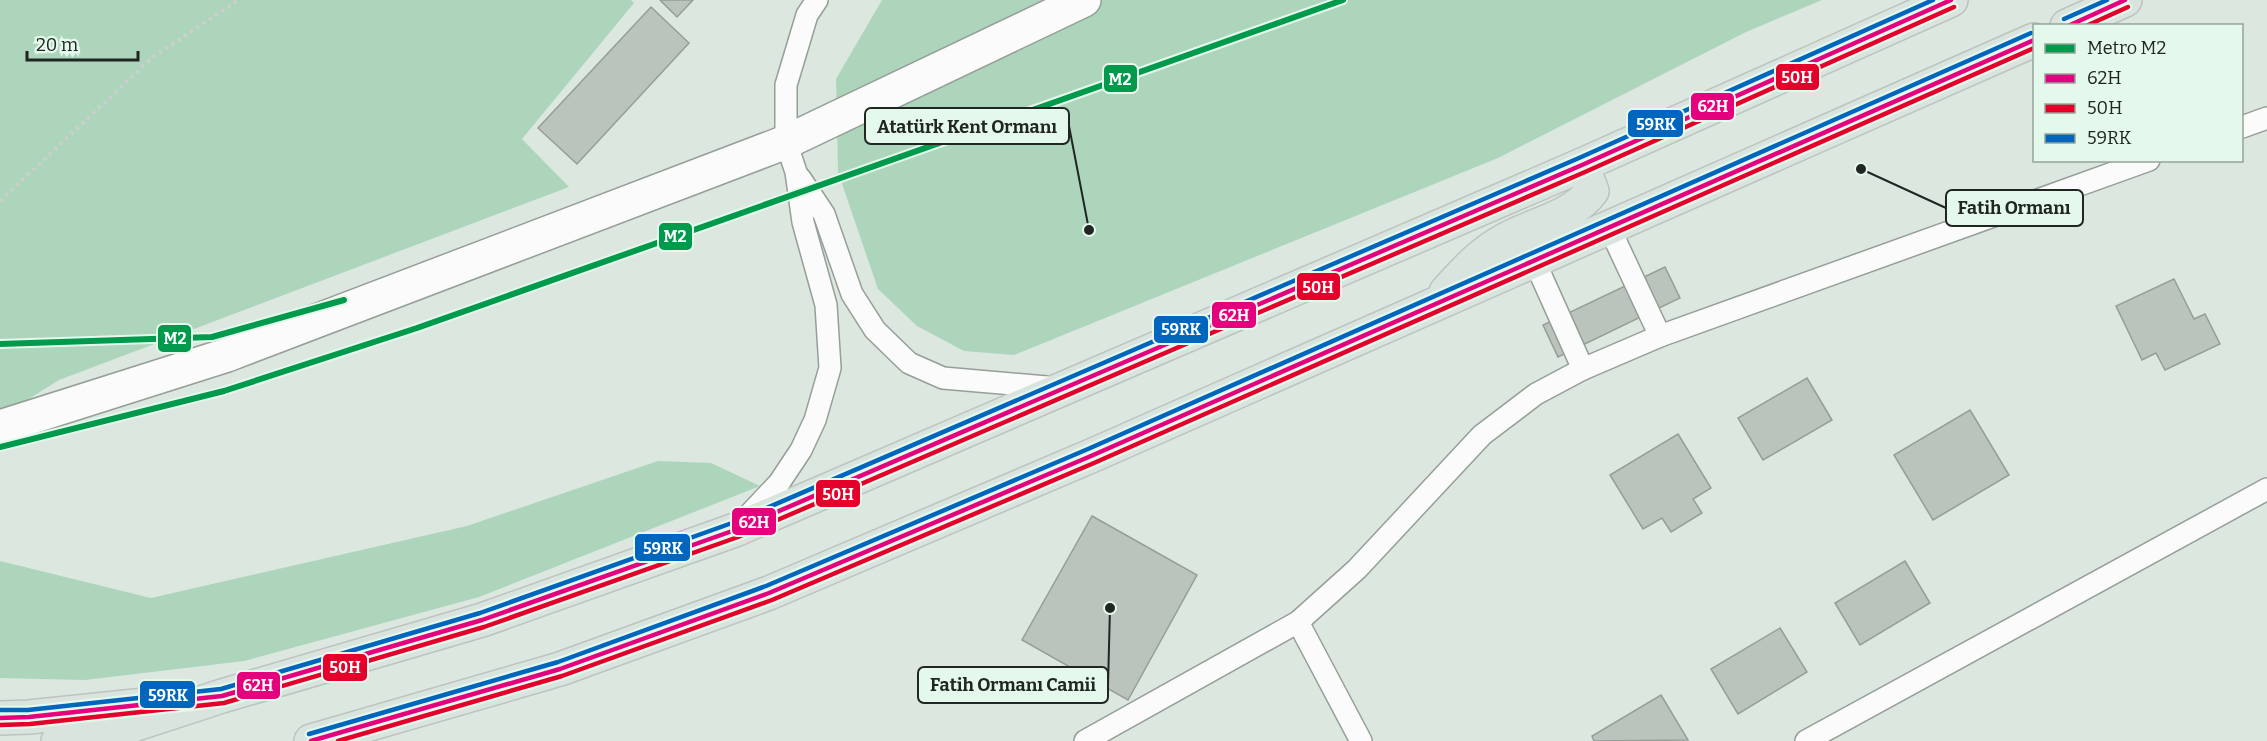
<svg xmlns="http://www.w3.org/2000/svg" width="2267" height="741" font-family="Bitter,serif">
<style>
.forest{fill:#acd5bc}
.building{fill:#bbc3bd;stroke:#969e98;stroke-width:1.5}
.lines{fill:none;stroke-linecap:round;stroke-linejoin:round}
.lane-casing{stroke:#969e98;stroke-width:24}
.street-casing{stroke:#969e98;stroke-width:36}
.primary-casing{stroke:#bdc3bf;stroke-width:36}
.path{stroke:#cdcfcd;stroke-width:4;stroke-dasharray:3 4.5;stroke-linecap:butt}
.lane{stroke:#fafbfa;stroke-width:21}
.street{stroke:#fafbfa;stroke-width:33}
.primary{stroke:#d9e4de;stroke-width:33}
.bus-1-casing{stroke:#e5f8ec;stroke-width:9}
.bus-2-casing{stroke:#e5f8ec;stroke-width:9}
.bus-3-casing{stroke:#e5f8ec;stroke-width:9}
.bus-1{stroke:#e5007d;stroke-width:4.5}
.bus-2{stroke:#e4002b;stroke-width:4.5}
.bus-3{stroke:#0065bd;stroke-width:4.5}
.metro-1-casing{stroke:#e5f8ec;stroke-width:10}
.metro-1{stroke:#009a4c;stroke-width:6}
.leader{fill:none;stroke:#202622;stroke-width:2}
.callout-dot{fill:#202622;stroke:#e5f8ec;stroke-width:2}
.callout{fill:#e5f8ec;stroke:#202622;stroke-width:2}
.callout-label{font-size:18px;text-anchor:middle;font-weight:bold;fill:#202622}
.line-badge{stroke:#e5f8ec;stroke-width:2}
.badge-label{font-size:16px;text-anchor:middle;font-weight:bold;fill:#fff}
</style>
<rect width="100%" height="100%" fill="#dce7df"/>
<g class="forest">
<polygon points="0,0 631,0 634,3 522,139 569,187 59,380 0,417"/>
<polygon points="882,0 1822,0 1746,32 1498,158 1014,355 964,351 917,326 878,289 838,172 836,79"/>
<polygon points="658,461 711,463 760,486 479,597 244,661 85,680 0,678 0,561 151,598 467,526"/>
</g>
<g class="building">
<polygon points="660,0 693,0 677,17"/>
<polygon points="651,7 689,43 577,164 538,128"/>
<polygon points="1665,267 1680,298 1558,357 1543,325"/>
<polygon points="2174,279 2194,319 2205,314 2220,344 2165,370 2156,353 2142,360 2116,306"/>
<polygon points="1807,378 1832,420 1763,460 1738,418"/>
<polygon points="1970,410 2009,475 1933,520 1894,455"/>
<polygon points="1678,434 1711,488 1693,499 1702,513 1671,532 1662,518 1643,529 1610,475"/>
<polygon points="1092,516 1197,575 1128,700 1022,640"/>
<polygon points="1905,561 1930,603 1860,645 1835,603"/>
<polygon points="1780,628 1807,672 1738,714 1711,669"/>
<polygon points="1661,695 1688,740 1594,741 1592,736"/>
</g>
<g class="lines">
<g class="lane-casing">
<g id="lane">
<polyline points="2242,127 2267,118"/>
<polyline points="800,178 824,214 852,294 875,330 909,363 943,378 1058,388"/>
<polyline points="1609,227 1660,336"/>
<polyline points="1534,260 1583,369"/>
<polyline points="744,520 779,483 801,450 815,420 830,368 826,305 803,222 796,172 786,142 786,85 807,15 817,0"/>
<polyline points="1298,622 1361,741"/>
<polyline points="1085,741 1298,622 1357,569 1482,435 1536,394 1583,369 1660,336 2149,160"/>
<polyline points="1806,741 2267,489"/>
</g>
</g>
<g class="street-casing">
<polyline id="street" points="0,427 227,355 786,142 1084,0"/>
</g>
<g class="primary-casing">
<g id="primary">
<polyline points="2067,26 2125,0"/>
<path d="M1446 292C1464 272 1481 253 1505 240 1533 224 1572 218 1592 191L1582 165"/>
<polyline points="0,718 29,717 145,705"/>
<polyline points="58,741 118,730 222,696 482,620 735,530 1582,165 1951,0"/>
<polyline points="311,741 560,669 769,593 1091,456 2034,40"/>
</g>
</g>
<polyline class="path" points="0,201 154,56 239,0"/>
<use href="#lane" class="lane"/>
<use href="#street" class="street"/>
<use href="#primary" class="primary"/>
<g class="bus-1-casing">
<g id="bus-1">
<polyline points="2068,26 2125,0"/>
<polyline points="0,718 29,717 222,696 482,620 735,530 1582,165 1951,0"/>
<polyline points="311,741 560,669 769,593 1091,456 2034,40"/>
</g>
</g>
<g class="bus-2-casing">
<g id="bus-2">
<polyline points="2086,26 2128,7"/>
<polyline points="0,725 30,724 224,703 484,627 738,537 1585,172 1954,7"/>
<polyline points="338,741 562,676 772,600 1094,463 2034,48"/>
</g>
</g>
<g class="bus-3-casing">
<g id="bus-3">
<polyline points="2064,19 2107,0"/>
<polyline points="0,710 28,710 221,689 480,613 732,523 1579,158 1933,0"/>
<polyline points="309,734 558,662 766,586 1088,449 2031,33"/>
</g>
</g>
<use href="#bus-1" class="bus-1"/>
<use href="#bus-2" class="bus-2"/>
<use href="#bus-3" class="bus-3"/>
<g class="metro-1-casing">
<g id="metro-1">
<polyline points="0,344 212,337 344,300"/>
<polyline points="0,447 224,391 417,328 1343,0"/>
</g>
</g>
<use href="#metro-1" class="metro-1"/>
</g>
<path class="leader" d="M1089 230L1069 126M1861 169L1946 208M1110 608L1108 685"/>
<g class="callout-dot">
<circle cx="1089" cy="230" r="6"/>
<circle cx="1861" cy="169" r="6"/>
<circle cx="1110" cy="608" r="6"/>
</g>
<g class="callout">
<rect x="865" y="108" width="204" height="36" rx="6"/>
<rect x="1946" y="190" width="137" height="36" rx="6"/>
<rect x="918" y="667" width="190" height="36" rx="6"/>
</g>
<g class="callout-label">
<text x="967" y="133">Atatürk Kent Ormanı</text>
<text x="2014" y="214">Fatih Ormanı</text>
<text x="1013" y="691">Fatih Ormanı Camii</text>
</g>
<g class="line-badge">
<rect x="1775" y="63" width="45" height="28" rx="6" fill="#e4002b"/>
<rect x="1103" y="64" width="35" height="29" rx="6" fill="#009a4c"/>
<rect x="1690" y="92" width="45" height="29" rx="6" fill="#e5007d"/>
<rect x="1627" y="109" width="57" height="29" rx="6" fill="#0065bd"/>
<rect x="658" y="222" width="35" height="29" rx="6" fill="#009a4c"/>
<rect x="1296" y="272" width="45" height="29" rx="6" fill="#e4002b"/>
<rect x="1211" y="301" width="46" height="28" rx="6" fill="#e5007d"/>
<rect x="1153" y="315" width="56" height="29" rx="6" fill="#0065bd"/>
<rect x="157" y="324" width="35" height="29" rx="6" fill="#009a4c"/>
<rect x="815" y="479" width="46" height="29" rx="6" fill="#e4002b"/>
<rect x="731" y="507" width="46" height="29" rx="6" fill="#e5007d"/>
<rect x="634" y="533" width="57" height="29" rx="6" fill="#0065bd"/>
<rect x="322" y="653" width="46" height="29" rx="6" fill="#e4002b"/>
<rect x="236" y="671" width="45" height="29" rx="6" fill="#e5007d"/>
<rect x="139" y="680" width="57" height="29" rx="6" fill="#0065bd"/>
</g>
<g class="badge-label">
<text x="1797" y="83">50H</text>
<text x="1120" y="85">M2</text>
<text x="1713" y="112">62H</text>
<text x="1656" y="130">59RK</text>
<text x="675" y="242">M2</text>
<text x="1318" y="293">50H</text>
<text x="1234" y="321">62H</text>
<text x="1181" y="335">59RK</text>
<text x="175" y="344">M2</text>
<text x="838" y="500">50H</text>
<text x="754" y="528">62H</text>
<text x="663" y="554">59RK</text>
<text x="345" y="673">50H</text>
<text x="258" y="691">62H</text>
<text x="168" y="701">59RK</text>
</g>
<rect x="2033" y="24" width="210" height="138" fill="#e5f8ec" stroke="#96a49b" stroke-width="1.5"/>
<rect x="2045" y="44" width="30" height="9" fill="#009a4c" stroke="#96a49b" stroke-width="1.5"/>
<text x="2087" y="54" font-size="18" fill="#202622">Metro M2</text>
<rect x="2045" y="74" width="30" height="9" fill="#e5007d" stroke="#96a49b" stroke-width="1.5"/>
<text x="2087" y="84" font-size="18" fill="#202622">62H</text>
<rect x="2045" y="104" width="30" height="9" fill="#e4002b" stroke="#96a49b" stroke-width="1.5"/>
<text x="2087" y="114" font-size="18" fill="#202622">50H</text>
<rect x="2045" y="134" width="30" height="9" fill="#0065bd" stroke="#96a49b" stroke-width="1.5"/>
<text x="2087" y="144" font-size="18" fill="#202622">59RK</text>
<path d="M27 51v9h111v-9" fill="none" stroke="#202622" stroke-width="3"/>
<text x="36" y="51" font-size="18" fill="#202622" stroke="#e5f8ec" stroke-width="4.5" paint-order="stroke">20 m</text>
</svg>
